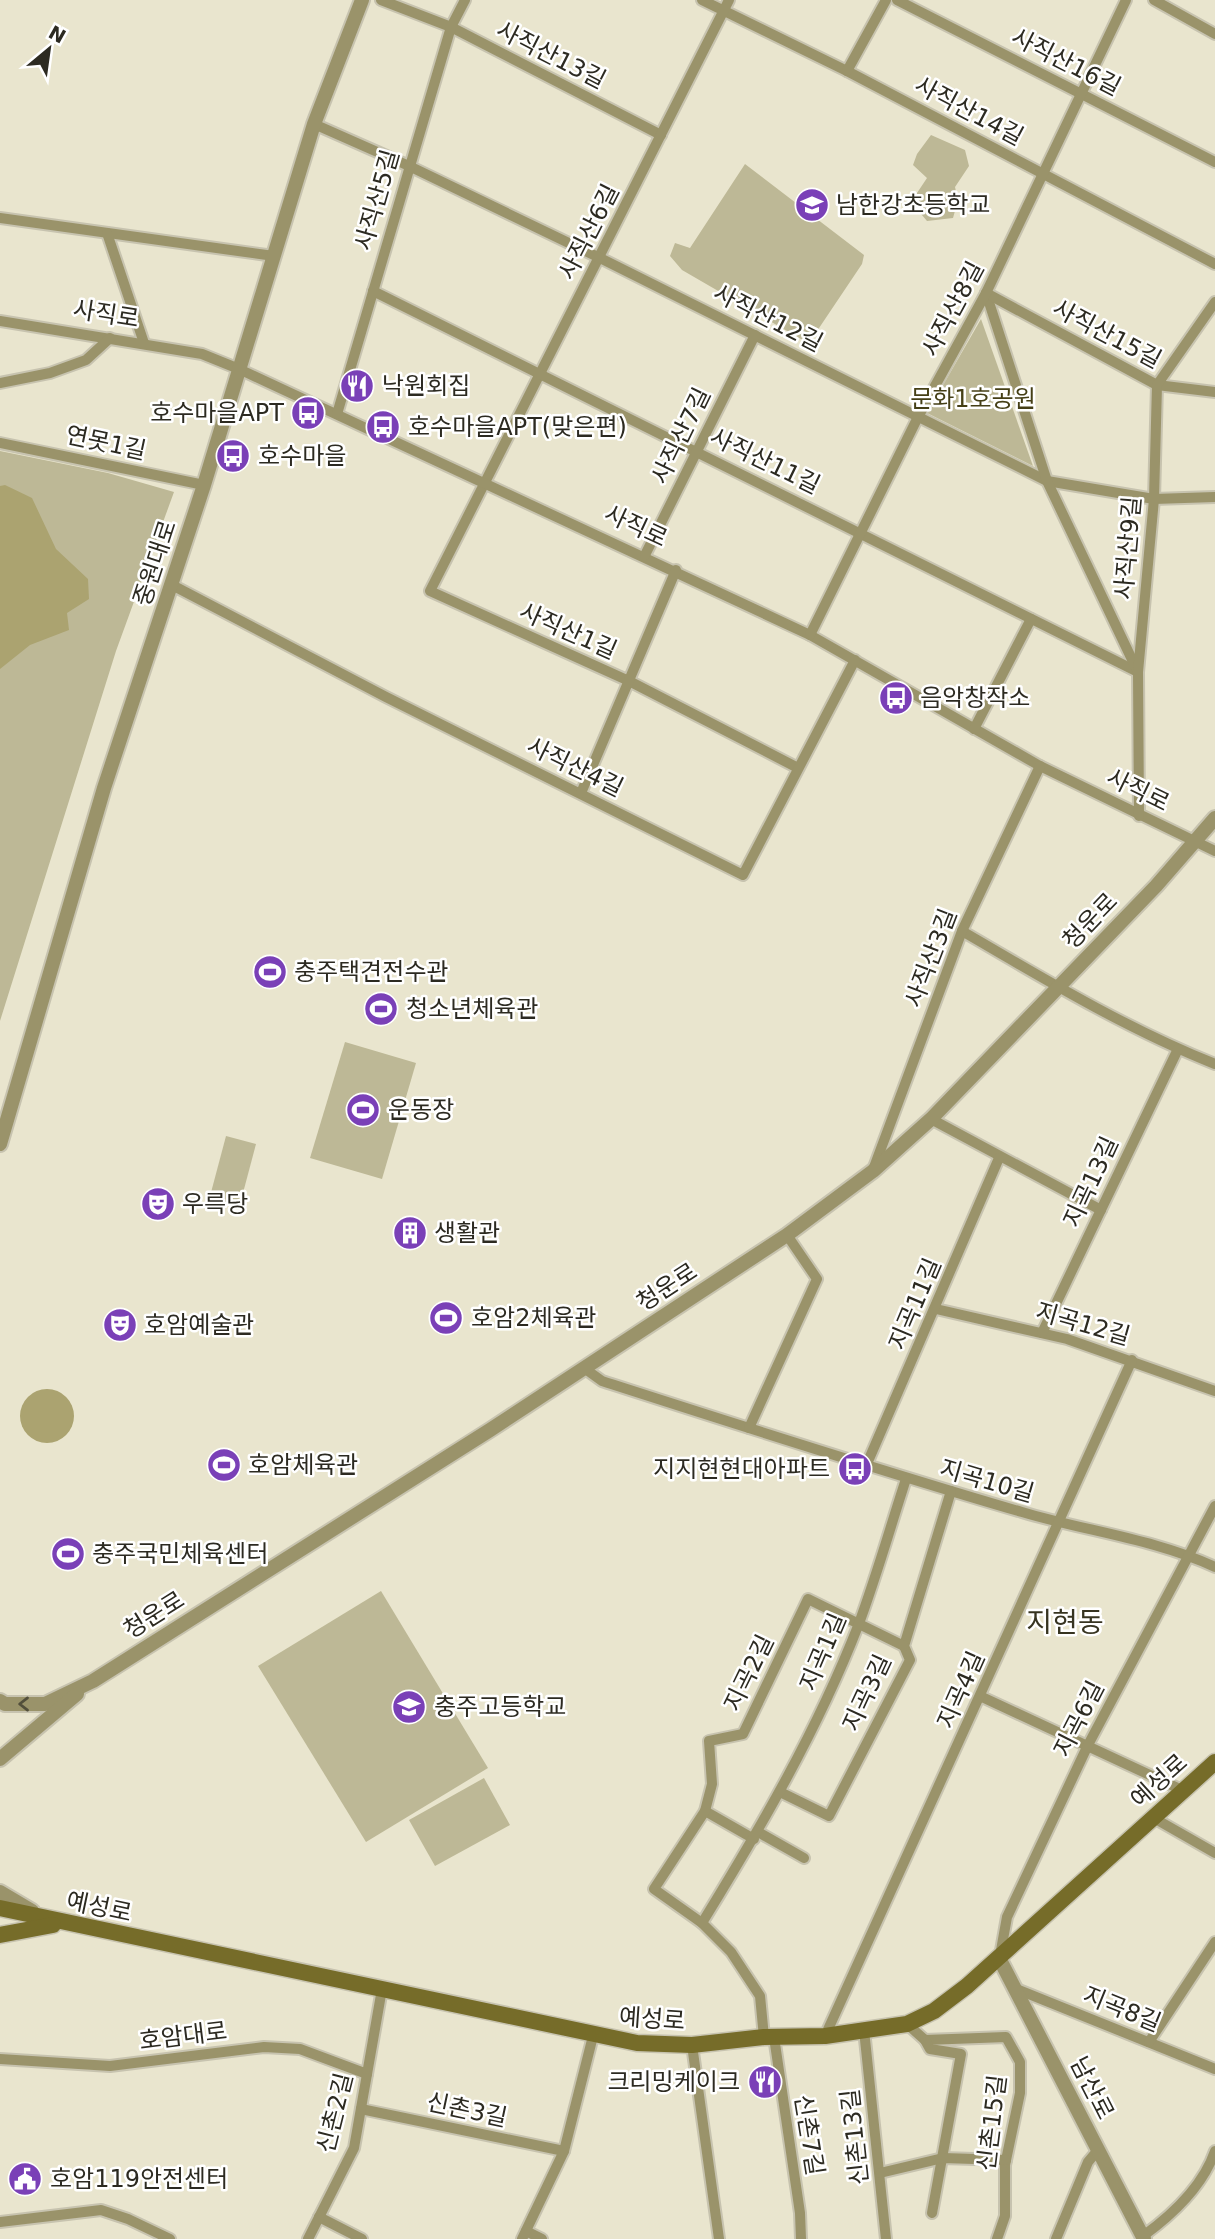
<svg xmlns="http://www.w3.org/2000/svg" width="1215" height="2239" font-family="'DejaVu Sans','Noto Sans KR',sans-serif">
<style>
.green{fill:#bdb896}
.water{fill:#aba370}
.lines{fill:none;stroke-linecap:round;stroke-linejoin:round}
.minor-casing{stroke:#c7c3af;stroke-width:14}
.tertiary-casing{stroke:#c7c3af;stroke-width:18}
.secondary-casing{stroke:#c7c3af;stroke-width:19}
.minor{stroke:#9a936a;stroke-width:10}
.tertiary{stroke:#9a936a;stroke-width:14}
.secondary{stroke:#766c29;stroke-width:16}
.oneway{stroke:#524f3b}
.labels{text-anchor:middle;stroke-width:5;stroke-linejoin:round;paint-order:stroke}
.street-label{font-size:24px;fill:#2c2a21;stroke:#fff}
.poi-label{font-size:24px;fill:#2c2a21;stroke:#fff;text-anchor:start}
.park-label{font-size:24px;fill:#453f16;stroke:#fff}
.quarter-label{font-size:28px;fill:#373421;stroke:#fff}
</style>
<rect width="100%" height="100%" fill="#e9e5ce"/>
<g class="green">
<polygon points="931,135 965,150 969,166 955,187 958,200 953,218 927,221 911,202 927,178 913,165 917,154"/>
<polygon points="745,164 864,255 862,264 813,337 801,339 682,270 670,256 675,243 690,248"/>
<polygon points="981,319 1033,466 927,413"/>
<polygon points="0,451 108,473 174,492 116,651 0,1021"/>
<polygon points="345,1042 416,1063 382,1179 310,1158"/>
<polygon points="226,1136 256,1144 239,1208 209,1200"/>
<polygon points="381,1591 488,1768 366,1842 258,1666"/>
<polygon points="484,1778 510,1825 435,1866 409,1820"/>
</g>
<g class="water">
<polygon points="5,485 32,498 56,549 88,579 89,599 67,613 69,630 30,645 0,669 0,486"/>
<circle cx="47" cy="1416" r="27"/>
</g>
<g class="lines">
<g class="minor-casing">
<g id="minor">
<polyline points="381,0 451,27 661,135"/>
<polyline points="702,0 847,71 1215,264"/>
<polyline points="729,0 430,591 629,681 798,768"/>
<polyline points="897,0 1215,162"/>
<polyline points="1154,0 1215,34"/>
<polyline points="847,71 886,0"/>
<polyline points="314,124 409,166 600,258 1047,481 1154,499 1215,497"/>
<polyline points="0,218 274,256"/>
<polyline points="107,233 144,343"/>
<polyline points="373,291 1138,672"/>
<polyline points="986,293 1047,481 1137,670"/>
<polyline points="986,293 1157,385 1215,392"/>
<polyline points="0,321 202,354 239,369 810,635 1040,766 1215,851"/>
<polyline points="0,383 50,373 86,360 110,338"/>
<polyline points="337,414 451,27 465,0"/>
<polyline points="0,443 204,485"/>
<polyline points="645,555 755,335"/>
<polyline points="172,585 386,697 743,875 855,660"/>
<polyline points="810,635 918,417 986,293 1126,0"/>
<polyline points="974,729 1031,619"/>
<polyline points="581,793 676,570"/>
<polyline points="1139,816 1138,672 1154,499 1157,385 1215,302"/>
<path d="M962 931C1044 979 1127 1029 1215 1064"/>
<polyline points="931,1119 1101,1210"/>
<polyline points="873,1170 962,931 1040,766"/>
<polyline points="936,1309 1067,1339 1215,1391"/>
<polyline points="1042,1333 1178,1049"/>
<path d="M584 1368 602 1381C742 1426 881 1471 1022 1512 1085 1531 1155 1539 1215 1567"/>
<polyline points="749,1428 817,1279 787,1235"/>
<polyline points="866,1466 999,1158"/>
<polyline points="982,1697 1182,1790"/>
<polyline points="780,1792 829,1816 910,1660 904,1646 951,1491"/>
<polyline points="705,1811 754,1839"/>
<polyline points="1152,1817 1215,1853"/>
<polyline points="758,1832 804,1858"/>
<polyline points="702,1923 654,1889 705,1811 712,1784 709,1741 743,1734 808,1599 904,1646"/>
<polyline points="1000,1956 1007,1917 1088,1745 1215,1506"/>
<polyline points="1014,1988 1215,2069"/>
<polyline points="907,2024 925,2040 1006,2037 1020,2062 1020,2093 1005,2165 1005,2216 997,2239"/>
<polyline points="864,2030 886,2239"/>
<polyline points="825,2036 1132,1360"/>
<path d="M764 2037 760 1996 731 1952 702 1923C761 1827 817 1731 858 1626 876 1578 890 1528 906 1479"/>
<polyline points="774,2037 800,2213 801,2239"/>
<polyline points="925,2040 930,2049 961,2054 932,2213"/>
<polyline points="1149,2042 1215,1942"/>
<polyline points="692,2045 719,2239"/>
<polyline points="0,2059 110,2066 264,2047 300,2049 367,2074"/>
<polyline points="361,2109 564,2151"/>
<polyline points="880,2173 943,2158 1006,2160"/>
<polyline points="319,2217 362,2239"/>
<polyline points="0,2222 101,2210 128,2219 170,2239"/>
<polyline points="526,2231 542,2239"/>
<path d="M1143 2236C1172 2215 1203 2186 1215 2151"/>
<polyline points="308,2239 354,2148 382,1989"/>
<polyline points="522,2239 564,2151 593,2036"/>
<polyline points="1056,2239 1088,2162 1098,2150"/>
</g>
</g>
<g class="tertiary-casing">
<g id="tertiary">
<polyline points="0,1144 104,788 204,485 314,124 362,0"/>
<polyline points="0,1701 5,1704 45,1704 93,1681 490,1430 787,1235 873,1171 931,1119 1156,886 1215,818"/>
<polyline points="0,1759 77,1694"/>
<polyline points="0,1892 32,1911"/>
<polyline points="999,1958 1144,2239"/>
</g>
</g>
<g class="secondary-casing">
<g id="secondary">
<polyline points="0,1908 637,2043 692,2045 764,2037 825,2036 907,2024 934,2011 967,1986 1215,1762"/>
<polyline points="0,1935 53,1925"/>
</g>
</g>
<use href="#minor" class="minor"/>
<use href="#tertiary" class="tertiary"/>
<use href="#secondary" class="secondary"/>
</g>
<defs><path id="oneway-chevron" d="M-2-3.5L2.5 0L-2 3.5" fill="none" stroke-width="1.6" stroke-linecap="round" stroke-linejoin="round" transform="scale(1.75)"/></defs>
<use class="oneway" href="#oneway-chevron" transform="translate(24 1704) rotate(-180)"/>
<defs>
<g id="school-disc" transform="scale(1.75)"><circle r="9.5" fill="#7a40b7" stroke="#fff"/><path d="M0-5L7-2L0 1L-7-2ZM-4 1L0 2.5L4 1V4Q0 6-4 4Z" fill="#fff"/></g>
<g id="restaurant-disc" transform="scale(1.75)"><circle r="9.5" fill="#7a40b7" stroke="#fff"/><path d="M-5-6h1v4h1v-4h1v4h1v-4h1v5L-1.5 .5V6h-2V.5L-5-1ZM5-6V6H3V1.5H1.5Q1.5-4 5-6Z" fill="#fff"/></g>
<g id="bus-disc" transform="scale(1.75)"><circle r="9.5" fill="#7a40b7" stroke="#fff"/><path d="M-5-6H5V4H4V6H2V4H-2V6H-4V4H-5ZM-3.5-4V0h7V-4ZM-3.5 1.2v1.5H-2V1.2ZM2 1.2v1.5H3.5V1.2Z" fill="#fff"/></g>
<g id="stadium-disc" transform="scale(1.75)"><circle r="9.5" fill="#7a40b7" stroke="#fff"/><path d="M0-5a6.5 5 0 1 0 0 10a6.5 5 0 1 0 0-10ZM-3.5-1.8h7v3.6h-7Z" fill="#fff"/></g>
<g id="theatre-disc" transform="scale(1.75)"><circle r="9.5" fill="#7a40b7" stroke="#fff"/><path d="M-5-5.5Q0-4 5-5.5V0Q5 5 0 6Q-5 5-5 0ZM-3.3-2.5H-1v1.5H-3.3ZM1-2.5H3.3v1.5H1ZM-2.8 1Q0 5.5 2.8 1Z" fill="#fff"/></g>
<g id="building-disc" transform="scale(1.75)"><circle r="9.5" fill="#7a40b7" stroke="#fff"/><path d="M-4-6H4V6H1V3H-1V6H-4ZM-2.5-4.3h1.7v1.8h-1.7ZM.8-4.3h1.7v1.8H.8ZM-2.5-1h1.7V.8h-1.7ZM.8-1h1.7V.8H.8Z" fill="#fff"/></g>
<g id="civic-disc" transform="scale(1.75)"><circle r="9.5" fill="#7a40b7" stroke="#fff"/><path d="M-.6-6.5H3V-4.5H.6V-3L4-1V1h2V6H-6V1h2V-1L-.6-3ZM-1.2 2.5V6h2.4V2.5Z" fill="#fff"/></g>
</defs>
<g fill-rule="evenodd">
<use href="#school-disc" x="812" y="205"/>
<use href="#restaurant-disc" x="357" y="386"/>
<use href="#bus-disc" x="308" y="413"/>
<use href="#bus-disc" x="383" y="427"/>
<use href="#bus-disc" x="233" y="456"/>
<use href="#bus-disc" x="896" y="698"/>
<use href="#stadium-disc" x="270" y="972"/>
<use href="#stadium-disc" x="381" y="1009"/>
<use href="#stadium-disc" x="363" y="1110"/>
<use href="#theatre-disc" x="158" y="1204"/>
<use href="#building-disc" x="410" y="1233"/>
<use href="#stadium-disc" x="446" y="1318"/>
<use href="#theatre-disc" x="120" y="1325"/>
<use href="#stadium-disc" x="224" y="1465"/>
<use href="#bus-disc" x="855" y="1469"/>
<use href="#stadium-disc" x="68" y="1554"/>
<use href="#school-disc" x="409" y="1707"/>
<use href="#restaurant-disc" x="765" y="2082"/>
<use href="#civic-disc" x="25" y="2179"/>
</g>
<g class="labels">
<g class="street-label">
<text transform="translate(551 55) rotate(27)" y="8">사직산13길</text>
<text transform="translate(1066 62) rotate(27)" y="8">사직산16길</text>
<text transform="translate(969 111) rotate(28)" y="8">사직산14길</text>
<text transform="translate(377 200) rotate(-74)" y="8">사직산5길</text>
<text transform="translate(589 232) rotate(-63)" y="8">사직산6길</text>
<text transform="translate(953 309) rotate(-62)" y="8">사직산8길</text>
<text transform="translate(106 314) rotate(9)" y="8">사직로</text>
<text transform="translate(768 318) rotate(27)" y="8">사직산12길</text>
<text transform="translate(1107 334) rotate(28)" y="8">사직산15길</text>
<text transform="translate(681 436) rotate(-64)" y="8">사직산7길</text>
<text transform="translate(106 443) rotate(12)" y="8">연못1길</text>
<text transform="translate(765 461) rotate(26)" y="8">사직산11길</text>
<text transform="translate(636 526) rotate(25)" y="8">사직로</text>
<text transform="translate(1128 548) rotate(-85)" y="8">사직산9길</text>
<text transform="translate(155 563) rotate(-72)" y="8">중원대로</text>
<text transform="translate(568 631) rotate(24)" y="8">사직산1길</text>
<text transform="translate(575 767) rotate(26)" y="8">사직산4길</text>
<text transform="translate(1138 790) rotate(26)" y="8">사직로</text>
<text transform="translate(1090 921) rotate(-46)" y="8">청운로</text>
<text transform="translate(931 958) rotate(-69)" y="8">사직산3길</text>
<text transform="translate(1091 1182) rotate(-65)" y="8">지곡13길</text>
<text transform="translate(667 1287) rotate(-33)" y="8">청운로</text>
<text transform="translate(915 1304) rotate(-67)" y="8">지곡11길</text>
<text transform="translate(1083 1324) rotate(16)" y="8">지곡12길</text>
<text transform="translate(987 1481) rotate(16)" y="8">지곡10길</text>
<text transform="translate(154 1615) rotate(-32)" y="8">청운로</text>
<text transform="translate(823 1652) rotate(-67)" y="8">지곡1길</text>
<text transform="translate(749 1673) rotate(-64)" y="8">지곡2길</text>
<text transform="translate(961 1690) rotate(-66)" y="8">지곡4길</text>
<text transform="translate(867 1693) rotate(-65)" y="8">지곡3길</text>
<text transform="translate(1079 1719) rotate(-63)" y="8">지곡6길</text>
<text transform="translate(1159 1781) rotate(-42)" y="8">예성로</text>
<text transform="translate(99 1907) rotate(12)" y="8">예성로</text>
<text transform="translate(1122 2009) rotate(22)" y="8">지곡8길</text>
<text transform="translate(652 2019) rotate(4)" y="8">예성로</text>
<text transform="translate(183 2036) rotate(-7)" y="8">호암대로</text>
<text transform="translate(1092 2088) rotate(63)" y="8">남산로</text>
<text transform="translate(467 2110) rotate(12)" y="8">신촌3길</text>
<text transform="translate(335 2113) rotate(-76)" y="8">신촌2길</text>
<text transform="translate(992 2123) rotate(-83)" y="8">신촌15길</text>
<text transform="translate(809 2135) rotate(81)" y="8">신촌7길</text>
<text transform="translate(855 2137) rotate(-96)" y="8">신촌13길</text>
</g>
<g class="poi-label">
<text x="836" y="213">남한강초등학교</text>
<text x="382" y="394">낙원회집</text>
<text x="284" y="421" text-anchor="end">호수마을APT</text>
<text x="408" y="435">호수마을APT(맞은편)</text>
<text x="258" y="464">호수마을</text>
<text x="920" y="706">음악창작소</text>
<text x="294" y="980">충주택견전수관</text>
<text x="406" y="1017">청소년체육관</text>
<text x="388" y="1118">운동장</text>
<text x="182" y="1212">우륵당</text>
<text x="434" y="1241">생활관</text>
<text x="471" y="1326">호암2체육관</text>
<text x="144" y="1333">호암예술관</text>
<text x="248" y="1473">호암체육관</text>
<text x="830" y="1477" text-anchor="end">지지현현대아파트</text>
<text x="92" y="1562">충주국민체육센터</text>
<text x="434" y="1715">충주고등학교</text>
<text x="740" y="2090" text-anchor="end">크리밍케이크</text>
<text x="50" y="2187">호암119안전센터</text>
</g>
<g class="park-label">
<text x="973" y="407">문화1호공원</text>
</g>
<g class="quarter-label">
<text x="1065" y="1632">지현동</text>
</g>
</g>
<g transform="translate(49 49) rotate(29)" stroke="#ffffff" stroke-width="5" paint-order="stroke">
<path d="M0-5L12 26L0 18L-12 26Z" fill="#2c2a21"/>
<text y="-10" font-size="19" font-weight="bold" text-anchor="middle" fill="#2c2a21">N</text>
</g>
</svg>
